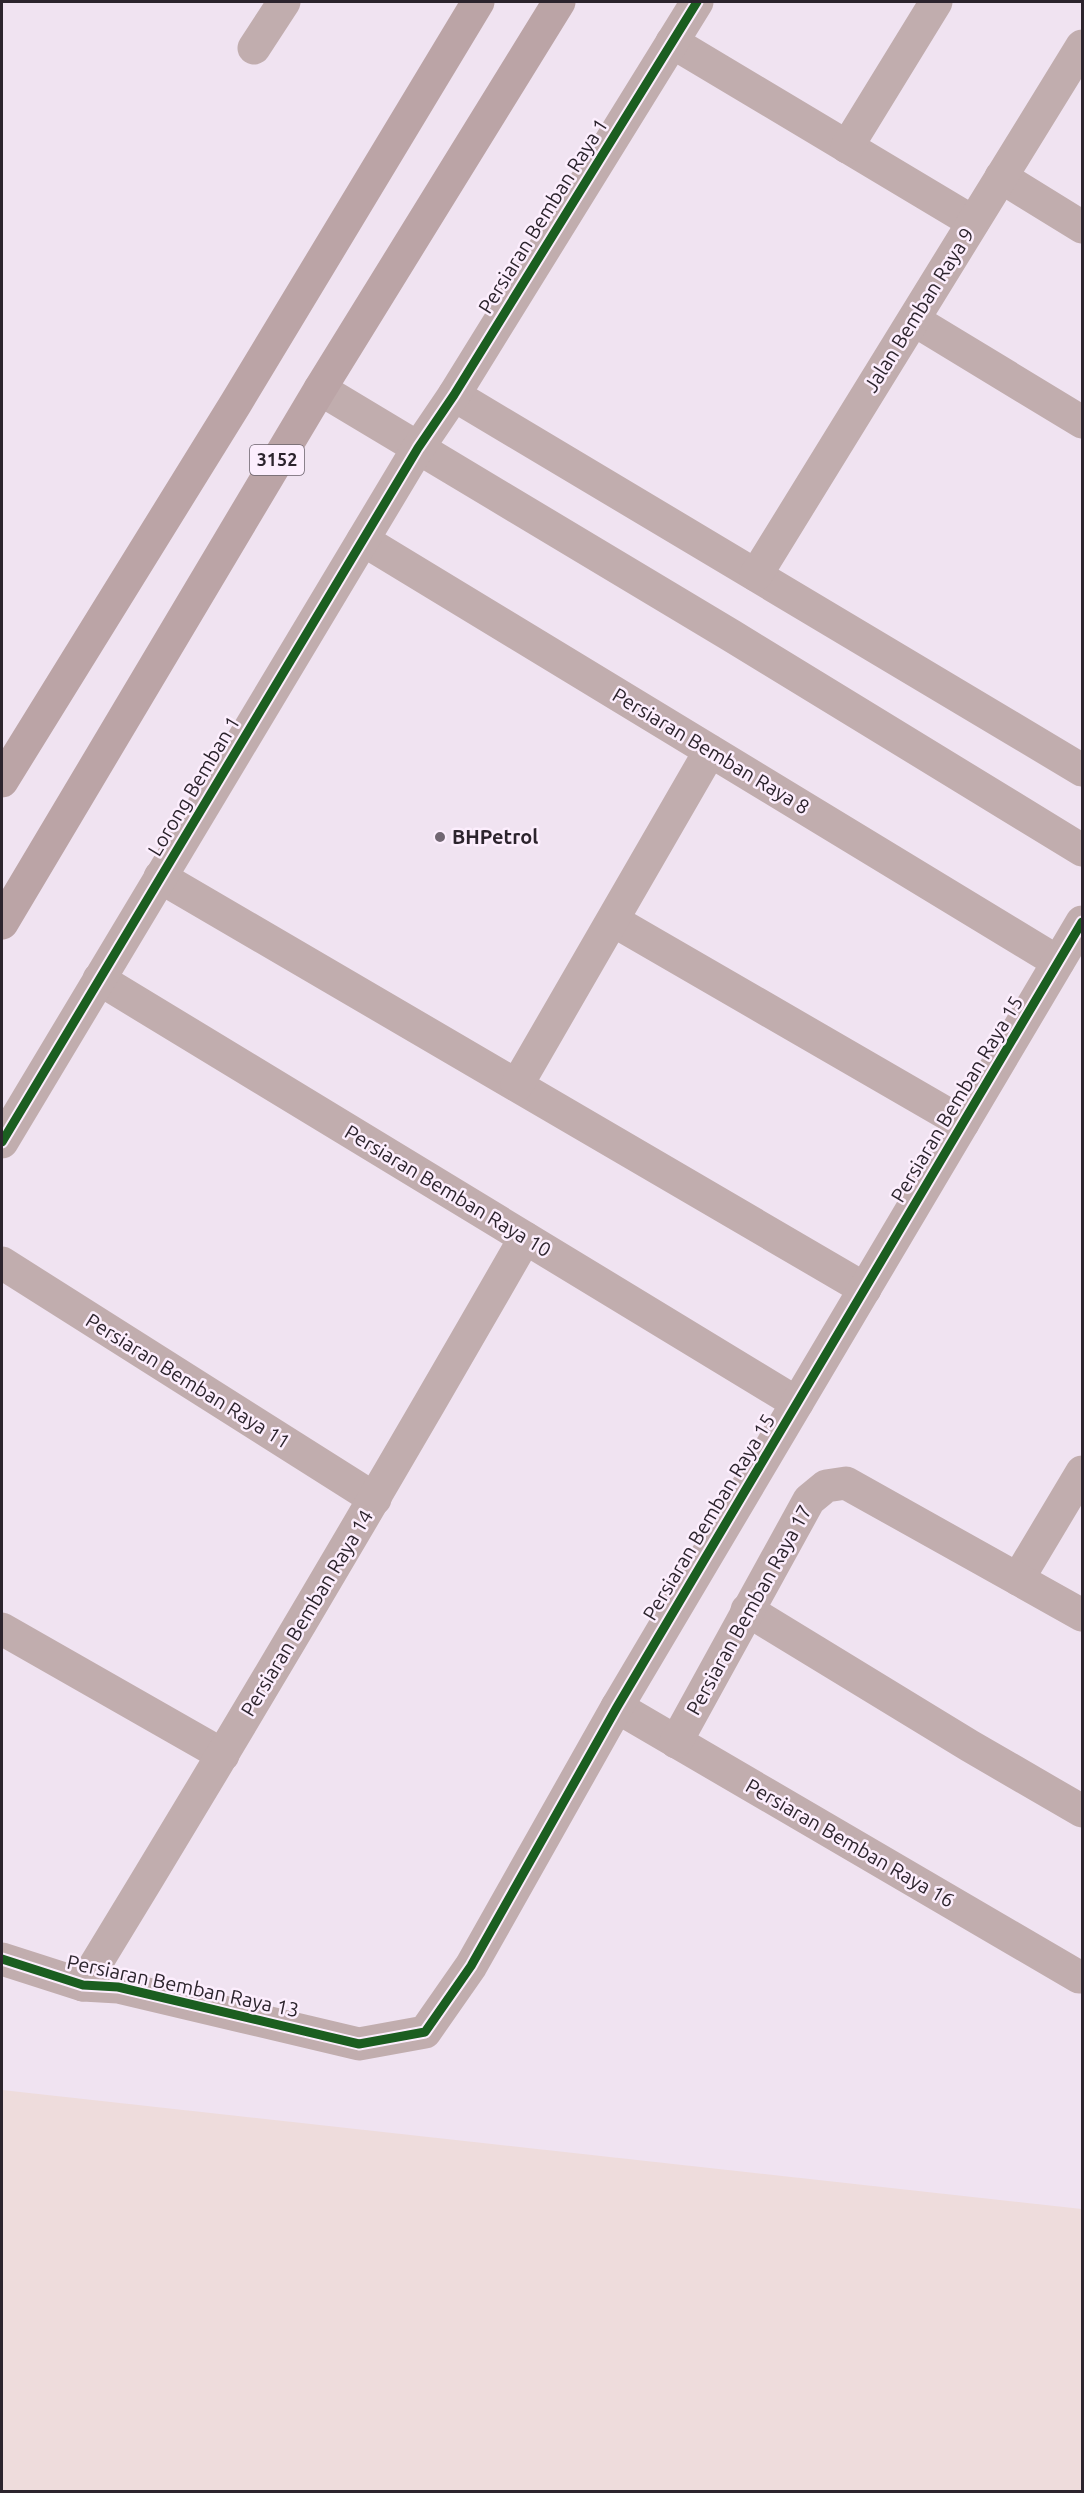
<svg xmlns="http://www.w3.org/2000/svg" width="1084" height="2493" font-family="Ubuntu,sans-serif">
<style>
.industrial{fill:#eedcdc}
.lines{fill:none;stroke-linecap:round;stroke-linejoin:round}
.minor{stroke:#c1adae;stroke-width:33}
.major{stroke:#bba4a6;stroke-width:33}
.cycleway-casing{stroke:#fceefd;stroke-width:13}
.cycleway{stroke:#1b5e20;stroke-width:9}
.poi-dot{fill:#716772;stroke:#fceefd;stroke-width:2}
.labels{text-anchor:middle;stroke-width:5;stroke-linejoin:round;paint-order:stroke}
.shield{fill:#fceefd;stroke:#6a616b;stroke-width:1.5}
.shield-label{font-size:18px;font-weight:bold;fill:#2c242d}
.street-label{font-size:20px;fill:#2c242d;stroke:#fceefd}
.poi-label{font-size:20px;font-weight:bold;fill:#2c242d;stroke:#fceefd;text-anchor:start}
</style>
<rect width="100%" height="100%" fill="#f0e3f1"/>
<polygon class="industrial" points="2,2090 1082,2209 1082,2491 2,2491"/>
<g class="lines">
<g class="minor">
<polyline points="672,42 973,222"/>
<polyline points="254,48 284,2"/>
<polyline points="847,147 936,2"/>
<polyline points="1001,177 1082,227"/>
<polyline points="914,320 1082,422"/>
<polyline points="320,389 732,636 1082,850"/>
<polyline points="454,395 1082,770"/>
<polyline points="363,540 1058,962"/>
<polyline points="756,575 1082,46"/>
<polyline points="160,877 865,1289"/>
<polyline points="614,921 963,1123"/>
<polyline points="99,979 797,1403"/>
<polyline points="517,1085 710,751"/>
<polyline points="2,1142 418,448 454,395 697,2"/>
<polyline points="2,1263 375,1499"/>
<polyline points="1018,1579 1082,1472"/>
<polyline points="747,1610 970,1746 1082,1811"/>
<polyline points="2,1629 223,1755"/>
<polyline points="617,1707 1079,1977 1082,1977"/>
<polyline points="676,1742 809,1500 826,1486 846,1483 1082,1615"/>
<polyline points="2,1959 83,1985 118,1987 359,2044 425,2032 471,1966 617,1707 1082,922"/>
<path d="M83 1985C234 1738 381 1489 525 1238"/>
</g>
<g class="major">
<polyline points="2,781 236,403 478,2"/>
<polyline points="2,923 320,389 559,2"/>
</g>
<g class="cycleway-casing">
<g id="cycleway">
<polyline points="2,1142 418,448 454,395 697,2"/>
<polyline points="2,1959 83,1985 118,1987 359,2044 425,2032 471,1966 617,1707 1082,922"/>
</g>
</g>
<use href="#cycleway" class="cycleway"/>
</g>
<circle class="poi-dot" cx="440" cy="837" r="6"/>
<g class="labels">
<rect class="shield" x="250" y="445" width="54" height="30" rx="4.5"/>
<g class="shield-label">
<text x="277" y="466">3152</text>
</g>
<g class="street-label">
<text transform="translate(543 216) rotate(-58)" y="7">Persiaran Bemban Raya 1</text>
<text transform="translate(919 310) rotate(-58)" y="7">Jalan Bemban Raya 9</text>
<text transform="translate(711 751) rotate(31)" y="7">Persiaran Bemban Raya 8</text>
<text transform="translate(194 786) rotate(-59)" y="7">Lorong Bemban 1</text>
<text transform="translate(957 1099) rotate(-59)" y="7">Persiaran Bemban Raya 15</text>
<text transform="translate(448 1191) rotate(31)" y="7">Persiaran Bemban Raya 10</text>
<text transform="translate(188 1381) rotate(32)" y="7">Persiaran Bemban Raya 11</text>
<text transform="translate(709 1517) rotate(-59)" y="7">Persiaran Bemban Raya 15</text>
<text transform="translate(749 1610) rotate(-61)" y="7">Persiaran Bemban Raya 17</text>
<text transform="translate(307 1613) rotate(-59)" y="7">Persiaran Bemban Raya 14</text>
<text transform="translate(850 1843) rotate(30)" y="7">Persiaran Bemban Raya 16</text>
<text transform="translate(183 1986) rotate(12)" y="7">Persiaran Bemban Raya 13</text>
</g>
<g class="poi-label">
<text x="452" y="844">BHPetrol</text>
</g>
</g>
<rect width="1084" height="2493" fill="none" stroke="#2c242d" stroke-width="6"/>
</svg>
